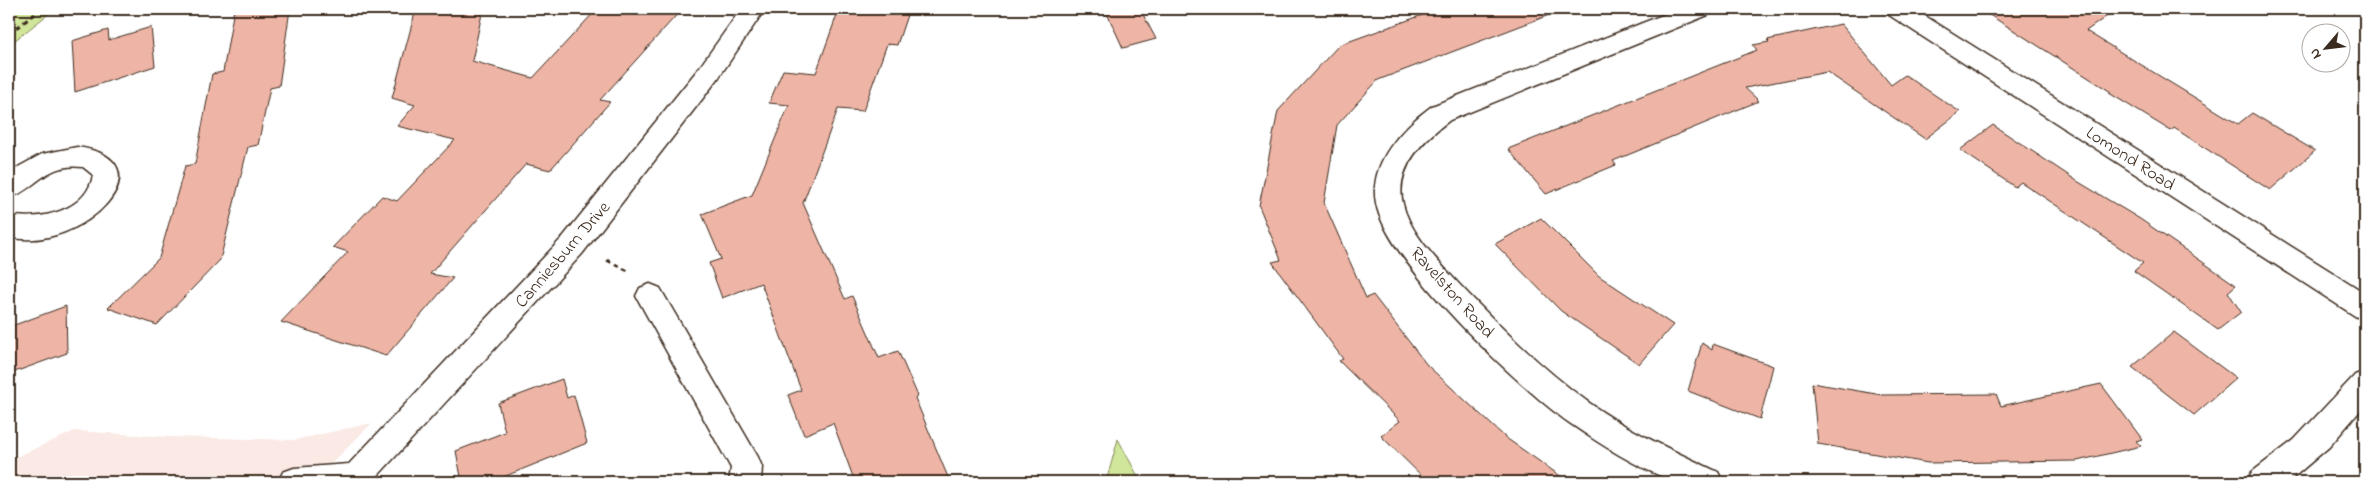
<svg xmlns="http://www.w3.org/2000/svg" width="2374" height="491" font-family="'Indie Flower',sans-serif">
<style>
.built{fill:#fae9e4}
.green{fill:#d0e69a;stroke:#86885c}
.building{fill:#eeb5a6;stroke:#3b2a1e}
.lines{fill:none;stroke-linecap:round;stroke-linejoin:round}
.minor-casing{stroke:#3b2a1e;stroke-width:3}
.path{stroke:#3b2a1e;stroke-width:3;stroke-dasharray:5 4;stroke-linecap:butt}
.minor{fill:#fff;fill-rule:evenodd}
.labels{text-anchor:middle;stroke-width:4;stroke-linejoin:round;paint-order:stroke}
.street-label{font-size:18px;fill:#3b2a1e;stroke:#fff}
</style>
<rect width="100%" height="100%" fill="#fff"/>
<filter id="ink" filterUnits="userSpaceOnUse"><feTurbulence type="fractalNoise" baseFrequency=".02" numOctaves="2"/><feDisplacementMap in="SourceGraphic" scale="10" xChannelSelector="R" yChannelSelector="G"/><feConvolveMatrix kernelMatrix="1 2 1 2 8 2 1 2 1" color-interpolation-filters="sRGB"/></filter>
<g filter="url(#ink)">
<polygon class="built" points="372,423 313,482 9,482 9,460 75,431 171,437 295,440"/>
<g class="green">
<polygon points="9,9 63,9 51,12 9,45"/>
<polygon points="1118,439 1141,482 1106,482"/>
</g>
<g class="building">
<polygon points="234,9 290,9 279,86 270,88 258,145 248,147 220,260 157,325 108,308 159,258 185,166 195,164 212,74 223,72"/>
<polygon points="416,9 483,9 472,61 533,78 597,9 682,9 600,100 610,102 550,170 526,164 430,274 453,278 386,356 281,322 348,252 333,247 382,196 397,201 455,140 397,126 415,105 392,98"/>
<polygon points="839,9 909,9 897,45 887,44 863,111 838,109 803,203 845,299 852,296 879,358 898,351 918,396 915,398 950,482 855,482 833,423 804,435 788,395 801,390 761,283 722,298 709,263 721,259 702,214 752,195 789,105 769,103 783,70 816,73"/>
<polygon points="1105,9 1140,9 1156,39 1123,48"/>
<polygon points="1439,9 1557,9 1557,12 1378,80 1337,125 1324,203 1366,298 1373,295 1427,365 1506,438 1569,482 1428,482 1381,436 1400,421 1339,361 1343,359 1272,262 1281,260 1259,206 1278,111 1339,45"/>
<polygon points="1980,9 2117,9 2086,31 2238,124 2252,113 2315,151 2270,190 2174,128 2171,131 2109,93 2111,92"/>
<polygon points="1841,24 1891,85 1905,75 1960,112 1925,139 1827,72 1745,88 1759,101 1613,161 1616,165 1546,194 1508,149 1757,50 1753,45 1769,42 1767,40"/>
<polygon points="151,27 155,66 75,92 72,41 108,30 109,40"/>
<polygon points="1993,125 2077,181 2140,219 2236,285 2228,292 2241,312 2218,330 2134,271 2143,263 2021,182 2015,187 1960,150"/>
<polygon points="1541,218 1599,276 1673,325 1639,364 1561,311 1495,244"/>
<polygon points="66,306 67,353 9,374 9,327"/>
<polygon points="2174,332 2236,378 2194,415 2132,367"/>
<polygon points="1702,343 1712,350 1713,344 1773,366 1760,419 1688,391"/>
<polygon points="562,379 567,398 574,395 587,443 491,482 462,482 456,451 505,432 498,403"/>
<polygon points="1812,383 1882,395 1996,394 2001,406 2101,384 2142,439 2136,441 2141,446 2077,461 1928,463 1818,444"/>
</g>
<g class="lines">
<g class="minor-casing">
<g id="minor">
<polygon points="741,9 765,9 717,80 582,254 372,482 278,482 283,472 294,468 349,464 562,238 699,68"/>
<path d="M1678 9H1712L1708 15 1450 120C1424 139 1394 168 1403 204 1410 234 1439 262 1459 284 1499 326 1541 368 1588 402 1628 431 1674 451 1718 472L1723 482C1708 482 1687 486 1674 481 1637 468 1600 444 1568 422 1519 387 1386 261 1376 203 1368 163 1403 127 1432 106Z"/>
<polygon points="1885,9 1914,9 2365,293 2365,320 2355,316 1889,15"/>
<path d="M77 147C174 160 82 255 9 237V215C38 221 87 212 93 175L83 167C45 162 37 189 9 198V172L42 154Z"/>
<polygon points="650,284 660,288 758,457 762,467 761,482 729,482 731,468 636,296 640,288"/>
<polygon points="2365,371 2365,405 2329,447 2288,482 2247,482 2252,472 2294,440 2355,375"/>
</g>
</g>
<g class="path">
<polyline points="9,33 42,9"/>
<polyline points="607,260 628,271"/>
</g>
<use href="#minor" class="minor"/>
</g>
</g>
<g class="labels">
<g class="street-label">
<text transform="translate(2131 158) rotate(33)" y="6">Lomond Road</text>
<text transform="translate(562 254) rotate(-49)" y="6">Canniesburn Drive</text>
<text transform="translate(1453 292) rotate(48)" y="6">Ravelston Road</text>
</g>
</g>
<rect width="2374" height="491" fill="none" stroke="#fff" stroke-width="30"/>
<rect x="15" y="15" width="2344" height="461" fill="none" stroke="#3b2a1e" stroke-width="2" filter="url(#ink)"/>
<g transform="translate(2326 48) rotate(242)"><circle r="24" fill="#ffffff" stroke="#b1aaa5"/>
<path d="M0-4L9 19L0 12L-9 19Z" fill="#3b2a1e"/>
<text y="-8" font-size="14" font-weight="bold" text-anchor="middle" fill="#3b2a1e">N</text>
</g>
</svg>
